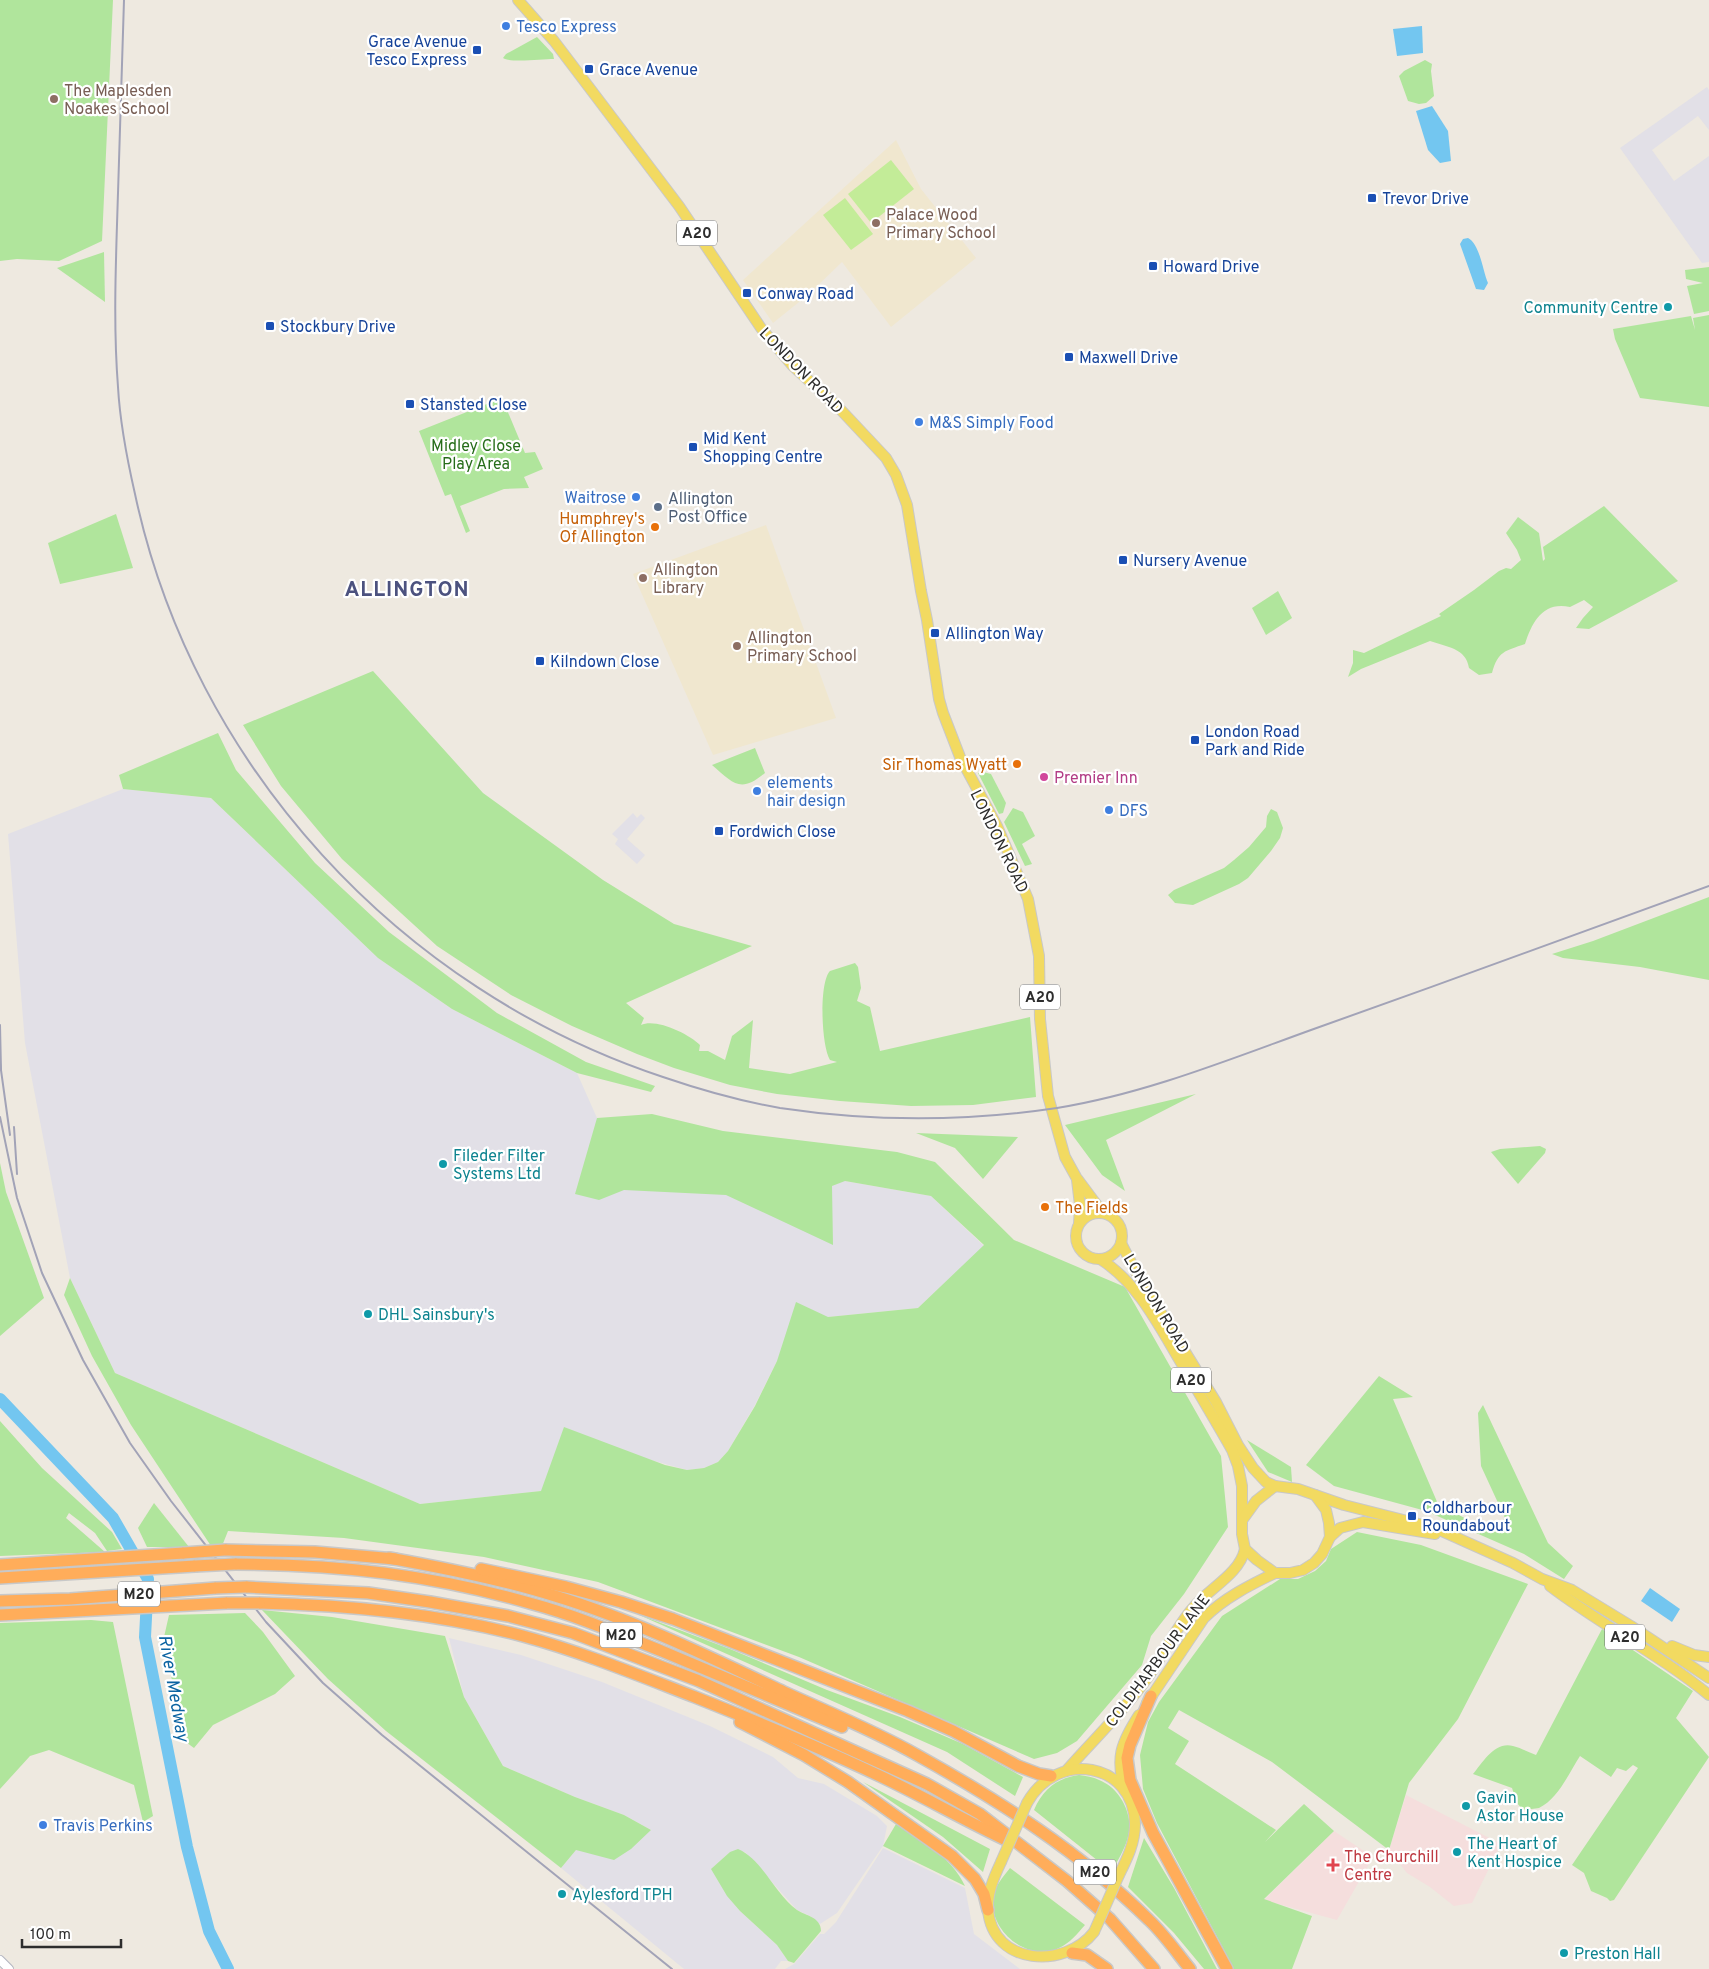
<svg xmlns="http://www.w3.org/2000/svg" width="1709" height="1969" font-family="Overpass,sans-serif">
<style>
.industrial{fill:#e2e0e7}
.education{fill:#f0e7cf}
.medical{fill:#f5dedd}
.green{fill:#b0e59c}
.pitch{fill:#c3ec98}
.water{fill:#73c6f0}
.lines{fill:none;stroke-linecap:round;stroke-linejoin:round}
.river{stroke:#73c6f0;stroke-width:12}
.minor-casing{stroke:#b3b5c0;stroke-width:10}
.major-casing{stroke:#c8c8c8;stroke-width:12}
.highway-casing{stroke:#c8c8c8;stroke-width:14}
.minor{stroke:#fff;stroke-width:8}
.major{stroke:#f2da61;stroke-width:10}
.highway{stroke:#ffad5a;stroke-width:11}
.rail{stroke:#a2a3b7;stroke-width:2}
.major-bridge-casing{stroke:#c8c8c8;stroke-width:12;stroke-linecap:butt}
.highway-bridge-casing{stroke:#c8c8c8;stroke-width:14;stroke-linecap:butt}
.major-bridge{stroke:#f2da61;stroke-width:10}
.highway-bridge{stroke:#ffad5a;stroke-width:11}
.shop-dot{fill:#3f7fe0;stroke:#fff;stroke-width:2}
.transit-dot{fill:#1a4fb4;stroke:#fff;stroke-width:2}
.education-dot{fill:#8d6e63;stroke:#fff;stroke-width:2}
.culture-dot{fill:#0f9aa8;stroke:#fff;stroke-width:2}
.service-dot{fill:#5c6f8a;stroke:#fff;stroke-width:2}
.food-dot{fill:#e8710a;stroke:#fff;stroke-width:2}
.hotel-dot{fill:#d1479c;stroke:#fff;stroke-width:2}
.health-dot{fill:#e0444e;stroke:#fff;stroke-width:2}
.labels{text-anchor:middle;stroke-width:4.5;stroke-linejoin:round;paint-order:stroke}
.shield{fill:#fff;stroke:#6c6c6c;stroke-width:1}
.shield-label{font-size:15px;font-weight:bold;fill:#2d2d2d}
.shop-label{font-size:16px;fill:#366cbe;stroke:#fff;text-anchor:start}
.transit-label{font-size:16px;fill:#164399;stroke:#fff;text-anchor:start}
.education-label{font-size:16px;fill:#785e54;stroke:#fff;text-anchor:start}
.culture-label{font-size:16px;fill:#0d838f;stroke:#fff;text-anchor:start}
.street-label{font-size:16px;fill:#2d2d2d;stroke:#fff}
.park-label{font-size:16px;fill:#266d1a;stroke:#fff}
.service-label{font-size:16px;fill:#4e5e75;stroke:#fff;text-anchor:start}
.food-label{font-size:16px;fill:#c56008;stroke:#fff;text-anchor:end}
.hotel-label{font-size:16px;fill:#b23c85;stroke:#fff;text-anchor:start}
.health-label{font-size:16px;fill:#be3a42;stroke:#fff;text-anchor:start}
.water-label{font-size:18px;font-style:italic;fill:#0c64a2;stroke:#fff}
.district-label{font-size:21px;font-weight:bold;letter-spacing:1px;fill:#4c527f;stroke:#fff}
</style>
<rect width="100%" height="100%" fill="#eee9e0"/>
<g class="industrial">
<polygon points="1707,87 1709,90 1709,130 1698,116 1652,150 1674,181 1709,156 1709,262 1702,263 1620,148"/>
<polygon points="123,789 211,798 378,958 452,1009 577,1073 597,1118 845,1181 931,1196 984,1246 918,1308 828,1317 777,1361 755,1405 728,1451 718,1462 704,1468 687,1470 640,1457 541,1491 420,1504 115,1373 70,1278 25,1043 8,834"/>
<polygon points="633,813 637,818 641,814 645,818 627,839 645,855 637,864 615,844 618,839 612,834"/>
<polygon points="449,1638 521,1655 602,1682 710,1726 773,1757 798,1778 824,1784 877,1816 887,1826 883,1846 837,1913 820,1924 810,1916 797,1910 745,1852 730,1852 712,1869 740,1911 777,1945 788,1961 781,1961 775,1969 684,1969 561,1868 576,1850 651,1830 624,1815 575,1797 503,1766 464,1697"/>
<polygon points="883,1848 965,1888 974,1934 1020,1969 785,1969 794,1964 820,1934 824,1934 836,1922"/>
</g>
<g class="education">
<polygon points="896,140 921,189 976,258 891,327 842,262 809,294 773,323 743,280"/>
<polygon points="766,525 836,718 713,755 633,574"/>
</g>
<g class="medical">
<polygon points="1406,1795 1501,1844 1472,1903 1454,1906 1430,1887 1407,1873 1389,1850"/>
<polygon points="1334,1831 1373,1857 1337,1920 1264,1900"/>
</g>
<g class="green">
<polygon points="0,0 113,0 102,241 59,261 17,259 0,261"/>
<path d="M537 37 553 54 554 59C542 59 511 63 503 58L506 54Z"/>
<polygon points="1425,60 1432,64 1431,71 1434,96 1426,103 1419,104 1408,101 1399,76 1404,71"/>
<polygon points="104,252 105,302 57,268"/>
<polygon points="1709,267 1709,311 1694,314 1687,286 1703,283 1686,279 1685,270"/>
<polygon points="1709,315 1709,407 1640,398 1615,339 1613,329 1691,316 1695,330 1693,318"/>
<polygon points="502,398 525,453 535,452 543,469 524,477 529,488 504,489 460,506 470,531 466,533 451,494 445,496 419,431"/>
<path d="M1604 506 1678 581 1589 629 1576 628 1583 618 1593 607 1584 600 1570 607C1543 601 1532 622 1525 644 1505 651 1498 651 1492 673L1479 675 1469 668C1466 648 1447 647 1430 641L1361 669 1348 677 1353 663V650L1364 653 1441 616 1439 614 1474 590 1499 571 1506 568 1511 569 1521 560 1517 550 1506 533 1518 517 1539 533 1543 561 1545 559 1543 547Z"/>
<polygon points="116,514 133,568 60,584 48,543"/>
<polygon points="1278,591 1292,618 1266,635 1252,608"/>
<path d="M373 671 483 793 603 880 674 924 752 946 626 1003 644 1018 641 1025C656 1018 689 1034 700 1045L699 1051H708L725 1060 732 1036 753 1020 749 1068 790 1074 837 1062 830 1060C821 1045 819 982 830 971L855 963 858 967 861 988 857 1001 870 1007 880 1051 1030 1017 1036 1097 973 1105 911 1106 840 1101 777 1094 730 1085 674 1068 637 1054 572 1026 511 995 437 946 342 859 281 786 243 725Z"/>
<polygon points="218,733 236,770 315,863 389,932 497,1013 586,1062 655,1086 651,1092 577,1073 452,1009 378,958 211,798 123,789 119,775"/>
<path d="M755 748 765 773C740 794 733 783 712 765Z"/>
<polygon points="983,772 991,774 1006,803 1003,813 999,814 978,773"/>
<polygon points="1013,808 1023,812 1035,836 1022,844 1032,864 1025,866 1004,822"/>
<polygon points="1271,809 1277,812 1283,828 1280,838 1271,851 1248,878 1239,884 1193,905 1175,903 1168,895 1174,890 1224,868 1234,860 1249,847 1266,827 1267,816"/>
<polygon points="1709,897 1709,980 1640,967 1563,958 1552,954 1593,941"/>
<polygon points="1196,1094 1106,1140 1125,1191 1102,1175 1065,1125"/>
<polygon points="652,1114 723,1131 897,1152 935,1162 1014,1240 1125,1287 1221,1456 1228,1527 1184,1594 1151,1636 1142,1665 1077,1741 1057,1753 1034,1759 799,1657 598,1582 484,1557 344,1538 228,1531 222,1546 211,1546 131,1425 92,1356 64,1295 70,1278 115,1373 420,1504 541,1491 564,1427 665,1465 687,1470 704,1468 718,1462 728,1451 755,1406 777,1361 796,1302 828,1317 918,1308 984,1245 931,1196 845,1181 832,1186 833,1245 726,1195 624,1190 599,1200 575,1194 597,1118"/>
<polygon points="916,1133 1018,1137 983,1179 955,1148"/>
<polygon points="1540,1146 1546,1149 1545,1153 1518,1184 1491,1152 1500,1149"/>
<polygon points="0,1163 6,1192 44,1298 0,1336"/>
<polygon points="1379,1376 1413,1397 1393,1399 1438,1504 1493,1533 1505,1518 1481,1466 1478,1413 1483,1405 1548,1543 1573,1566 1564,1579 1524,1554 1426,1511 1334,1486 1306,1465"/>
<polygon points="0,1421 42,1468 112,1532 122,1549 107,1551 95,1533 69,1513 66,1518 105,1552 0,1556"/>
<polygon points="1247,1440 1291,1467 1292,1482 1268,1472"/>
<polygon points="154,1503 189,1547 147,1547 138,1528"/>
<polygon points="1357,1532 1421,1545 1528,1584 1458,1719 1409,1783 1389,1850 1272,1762 1179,1710 1168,1728 1189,1741 1175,1764 1276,1830 1265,1842 1304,1804 1334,1831 1264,1899 1312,1916 1292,1969 1234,1969 1157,1823 1143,1789 1140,1755 1148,1722 1159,1702 1222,1616 1280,1579 1298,1579 1315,1571 1326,1561 1331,1549"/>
<polygon points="262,1610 332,1617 445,1636 464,1697 503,1766 575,1797 624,1815 651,1830 631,1849 614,1860 576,1850 561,1868 386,1731 328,1679"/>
<polygon points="245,1613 263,1632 295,1676 275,1694 213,1725 194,1748 183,1740 164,1637 169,1615"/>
<polygon points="637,1614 730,1649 827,1690 900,1717 963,1744 1023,1777 1015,1796 947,1752"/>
<polygon points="91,1620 113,1622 153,1816 143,1822 134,1785 49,1750 30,1756 0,1789 0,1623"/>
<path d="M1602 1629 1693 1691 1676 1718 1709 1757 1614 1900 1610 1901 1607 1898 1591 1891 1584 1873 1572 1865 1638 1768 1633 1765 1626 1771 1617 1768 1611 1777 1580 1756C1569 1773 1558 1799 1539 1808 1534 1809 1528 1809 1523 1810L1517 1803 1512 1788 1473 1774C1483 1762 1495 1741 1513 1746 1521 1748 1528 1752 1536 1755Z"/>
<path d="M1079 1775C1088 1776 1097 1778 1105 1783 1122 1792 1134 1818 1128 1837 1125 1849 1117 1861 1112 1872L1034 1810C1043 1789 1057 1778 1079 1775Z"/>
<polygon points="863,1782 990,1849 983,1872 943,1837"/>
<path d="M896 1824C921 1841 952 1857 965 1886L883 1846Z"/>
<polygon points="1144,1838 1174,1888 1217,1969 1204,1969 1174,1933 1128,1887"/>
<path d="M738 1849C762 1859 775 1894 797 1910 806 1916 821 1917 821 1931L794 1963 788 1961 777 1945 740 1911 727 1896 711 1869 730 1852Z"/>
<path d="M1010 1868 1085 1925C1077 1934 1070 1943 1059 1948 1028 1963 989 1931 993 1898 995 1886 1002 1878 1010 1868Z"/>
</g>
<g class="pitch">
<polygon points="891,160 914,189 871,223 848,194"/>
<polygon points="845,198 873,234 851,250 823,215"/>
</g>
<g class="water">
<polygon points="1422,26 1423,53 1397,56 1393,29"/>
<polygon points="1432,106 1448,131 1451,161 1440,163 1428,150 1416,111"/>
<path d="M1468 238C1480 244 1483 272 1488 283L1484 290 1476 289 1460 244 1463 239Z"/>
<polygon points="1650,1588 1680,1609 1672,1622 1641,1601"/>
</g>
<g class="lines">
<polyline class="river" points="0,1399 113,1518 148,1579 145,1637 187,1847 209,1931 228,1969"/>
<g class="minor-casing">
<polyline id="minor" points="0,1960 9,1969"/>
</g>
<g class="major-casing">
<g id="major">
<polyline points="518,0 554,41 679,206 761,328 792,365 840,409 886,458 896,475 907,505 921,591 927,620 939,699 943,713 960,757 997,826 1028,899 1039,956 1040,1019 1048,1096 1065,1157 1076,1177 1102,1212"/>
<polyline points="1077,1180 1080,1205 1079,1224"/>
<circle cx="1099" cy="1236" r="23"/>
<polyline points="1121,1243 1136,1272 1216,1402 1238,1445 1253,1468 1266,1482 1275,1486 1298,1489 1344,1505 1435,1528 1513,1563 1542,1579 1572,1590 1631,1626 1709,1678"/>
<path d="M1100 1259C1137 1282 1158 1324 1180 1361 1197 1390 1215 1420 1232 1450L1238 1466 1242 1486V1534L1245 1549 1257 1560 1275 1573H1290L1303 1570 1314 1563 1322 1554 1330 1537 1329 1523 1326 1510 1315 1495"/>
<polyline points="1243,1519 1256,1501 1275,1486"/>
<polyline points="1330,1537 1340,1528 1363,1522 1435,1534"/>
<path d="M1550 1586C1601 1625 1659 1654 1709 1695"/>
<polyline points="1672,1646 1694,1655 1709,1657"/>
<path d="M1147 1703 1204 1618C1224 1598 1250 1585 1275 1573"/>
<path d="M1067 1770C1093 1740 1122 1713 1145 1681 1162 1658 1174 1630 1193 1608 1209 1588 1239 1575 1245 1549"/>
<path d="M1125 1791C1115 1758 1121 1743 1139 1715"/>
<path d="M1027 1803C1057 1749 1134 1762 1135 1824 1135 1843 1127 1859 1119 1875"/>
<path d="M1001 1862C994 1877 987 1893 988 1910 993 1966 1065 1969 1094 1932"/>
</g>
</g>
<g class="highway-casing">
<g id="highway">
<polyline points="225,1550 315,1552 395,1559"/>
<path d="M389 1558C445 1568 501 1579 555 1596 634 1620 710 1657 784 1692 828 1712 875 1731 917 1755 1000 1801 1081 1853 1149 1920 1164 1934 1177 1953 1190 1969"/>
<path d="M235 1564C339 1564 433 1575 533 1604 578 1616 621 1635 664 1652 724 1677 783 1702 842 1727"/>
<polyline points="0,1565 184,1553"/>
<polyline points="481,1569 566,1587 621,1602 673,1619 908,1711 953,1731 1018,1766 1039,1774 1051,1776"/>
<polyline points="0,1578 195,1566"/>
<polyline points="246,1587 368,1593 430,1602 508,1616 573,1633 699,1681 927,1784 980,1814 1067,1881 1110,1919 1154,1969"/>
<polyline points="0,1601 70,1599 216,1588"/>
<path d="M259 1603C348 1605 437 1613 523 1636 582 1652 638 1675 695 1697 758 1722 821 1748 882 1777 924 1797 964 1820 1006 1840"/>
<polyline points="0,1615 227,1603"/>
<polyline points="1151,1696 1130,1745 1127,1758 1130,1780 1153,1833 1227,1969"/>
<polyline points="740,1722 804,1755 848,1782 952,1856 975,1879 984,1894 988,1910"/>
<polyline points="1072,1953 1087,1955 1107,1969"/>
</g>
</g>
<use href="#minor" class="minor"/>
<use href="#major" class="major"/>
<use href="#highway" class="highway"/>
<g class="rail">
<path d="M124 0C122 64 120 129 118 193 116 258 113 323 118 387 120 423 127 459 135 494 193 766 400 990 663 1077 701 1090 740 1101 780 1108 874 1122 963 1122 1057 1108 1144 1094 1228 1060 1311 1030 1444 983 1576 934 1709 886"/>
<polyline points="0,1025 1,1070"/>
<polyline points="0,1063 10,1135"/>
<polyline points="0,1117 17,1198 42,1273 83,1360 130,1443 171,1501 266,1622 323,1683 382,1735 672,1969"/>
<polyline points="14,1127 17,1174"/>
</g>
<g class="major-bridge-casing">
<g id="major-bridge">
<polyline points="1001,1862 1027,1803"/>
<polyline points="1094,1932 1119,1875"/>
</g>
</g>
<g class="highway-bridge-casing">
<g id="highway-bridge">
<polyline points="184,1553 225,1550"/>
<polyline points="195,1566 235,1564"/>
<polyline points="216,1588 246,1587"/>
<polyline points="227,1603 259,1603"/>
</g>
</g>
<use href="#major-bridge" class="major-bridge"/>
<use href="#highway-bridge" class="highway-bridge"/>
</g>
<g class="shop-dot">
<circle cx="506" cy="26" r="5"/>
<circle cx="919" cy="422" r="5"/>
<circle cx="636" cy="497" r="5"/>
<circle cx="757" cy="791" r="5"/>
<circle cx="1109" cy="810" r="5"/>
<circle cx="43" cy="1825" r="5"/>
</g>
<g class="transit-dot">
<rect x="472" y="45" width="10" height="10" rx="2.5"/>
<rect x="584" y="64" width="10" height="10" rx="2.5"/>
<rect x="1367" y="193" width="10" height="10" rx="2.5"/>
<rect x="1148" y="261" width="10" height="10" rx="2.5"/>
<rect x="742" y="288" width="10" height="10" rx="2.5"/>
<rect x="265" y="321" width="10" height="10" rx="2.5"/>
<rect x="1064" y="352" width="10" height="10" rx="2.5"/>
<rect x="405" y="399" width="10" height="10" rx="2.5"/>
<rect x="688" y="442" width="10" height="10" rx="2.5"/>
<rect x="1118" y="555" width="10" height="10" rx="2.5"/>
<rect x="930" y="628" width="10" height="10" rx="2.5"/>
<rect x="535" y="656" width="10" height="10" rx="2.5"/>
<rect x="1190" y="735" width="10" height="10" rx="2.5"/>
<rect x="714" y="826" width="10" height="10" rx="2.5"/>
<rect x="1407" y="1511" width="10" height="10" rx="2.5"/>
</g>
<g class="education-dot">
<circle cx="54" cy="99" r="5"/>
<circle cx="876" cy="223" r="5"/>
<circle cx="643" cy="578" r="5"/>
<circle cx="737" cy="646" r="5"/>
</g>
<g class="culture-dot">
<circle cx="1668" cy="307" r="5"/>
<circle cx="443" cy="1164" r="5"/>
<circle cx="368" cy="1314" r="5"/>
<circle cx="1466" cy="1806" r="5"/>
<circle cx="1457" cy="1852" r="5"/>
<circle cx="562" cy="1894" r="5"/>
<circle cx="1564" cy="1953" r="5"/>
</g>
<circle class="service-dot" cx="658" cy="507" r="5"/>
<g class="food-dot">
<circle cx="655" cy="527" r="5"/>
<circle cx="1017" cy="764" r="5"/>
<circle cx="1045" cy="1207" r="5"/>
</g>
<circle class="hotel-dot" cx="1044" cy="777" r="5"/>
<path class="health-dot" d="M1330.5 1857.5h5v5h5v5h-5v5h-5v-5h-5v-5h5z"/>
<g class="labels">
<g class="shield">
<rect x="677" y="220.5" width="40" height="25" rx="4"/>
<rect x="1020" y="984.5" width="40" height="25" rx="4"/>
<rect x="1171" y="1367.5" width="40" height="25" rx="4"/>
<rect x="118" y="1581.5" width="42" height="25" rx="4"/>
<rect x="600" y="1622.5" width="42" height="25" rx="4"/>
<rect x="1605" y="1624.5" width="40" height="25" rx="4"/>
<rect x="1074" y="1859.5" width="42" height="25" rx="4"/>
</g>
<g class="shield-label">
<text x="697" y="238">A20</text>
<text x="1040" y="1002">A20</text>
<text x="1191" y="1385">A20</text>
<text x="139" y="1599">M20</text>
<text x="621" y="1640">M20</text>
<text x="1625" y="1642">A20</text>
<text x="1095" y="1877">M20</text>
</g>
<g class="shop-label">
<text x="516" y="32">Tesco Express</text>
<text x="929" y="428">M&amp;S Simply Food</text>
<text x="626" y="503" text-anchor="end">Waitrose</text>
<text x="767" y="788">elements<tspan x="767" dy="18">hair design</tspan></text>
<text x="1119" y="816">DFS</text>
<text x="53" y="1831">Travis Perkins</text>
</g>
<g class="transit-label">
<text x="467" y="47" text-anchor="end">Grace Avenue<tspan x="467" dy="18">Tesco Express</tspan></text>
<text x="599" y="75">Grace Avenue</text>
<text x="1382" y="204">Trevor Drive</text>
<text x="1163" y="272">Howard Drive</text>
<text x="757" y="299">Conway Road</text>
<text x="280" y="332">Stockbury Drive</text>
<text x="1079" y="363">Maxwell Drive</text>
<text x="420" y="410">Stansted Close</text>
<text x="703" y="444">Mid Kent<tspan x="703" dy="18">Shopping Centre</tspan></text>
<text x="1133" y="566">Nursery Avenue</text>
<text x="945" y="639">Allington Way</text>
<text x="550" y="667">Kilndown Close</text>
<text x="1205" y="737">London Road<tspan x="1205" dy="18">Park and Ride</tspan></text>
<text x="729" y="837">Fordwich Close</text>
<text x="1422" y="1513">Coldharbour<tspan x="1422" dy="18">Roundabout</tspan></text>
</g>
<g class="education-label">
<text x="64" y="96">The Maplesden<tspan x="64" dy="18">Noakes School</tspan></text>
<text x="886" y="220">Palace Wood<tspan x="886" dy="18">Primary School</tspan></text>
<text x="653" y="575">Allington<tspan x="653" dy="18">Library</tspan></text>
<text x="747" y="643">Allington<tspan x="747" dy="18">Primary School</tspan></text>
</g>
<g class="culture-label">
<text x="1658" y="313" text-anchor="end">Community Centre</text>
<text x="453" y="1161">Fileder Filter<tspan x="453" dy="18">Systems Ltd</tspan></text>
<text x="378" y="1320">DHL Sainsbury's</text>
<text x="1476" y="1803">Gavin<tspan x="1476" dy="18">Astor House</tspan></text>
<text x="1467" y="1849">The Heart of<tspan x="1467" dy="18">Kent Hospice</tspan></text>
<text x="572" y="1900">Aylesford TPH</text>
<text x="1574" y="1959">Preston Hall</text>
</g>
<g class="street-label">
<text transform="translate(802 370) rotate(46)" y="6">LONDON ROAD</text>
<text transform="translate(1000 841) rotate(64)" y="6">LONDON ROAD</text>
<text transform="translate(1157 1303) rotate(59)" y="6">LONDON ROAD</text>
<text transform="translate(1157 1660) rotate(-53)" y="6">COLDHARBOUR LANE</text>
</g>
<g class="park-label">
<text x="476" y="451">Midley Close<tspan x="476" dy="18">Play Area</tspan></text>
</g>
<g class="service-label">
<text x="668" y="504">Allington<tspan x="668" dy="18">Post Office</tspan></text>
</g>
<g class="food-label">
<text x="645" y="524">Humphrey's<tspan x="645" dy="18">Of Allington</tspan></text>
<text x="1007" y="770">Sir Thomas Wyatt</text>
<text x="1055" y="1213" text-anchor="start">The Fields</text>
</g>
<g class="hotel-label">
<text x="1054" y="783">Premier Inn</text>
</g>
<g class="health-label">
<text x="1344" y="1862">The Churchill<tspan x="1344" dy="18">Centre</tspan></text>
</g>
<g class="water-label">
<text transform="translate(174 1688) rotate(80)" y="6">River Medway</text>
</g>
<g class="district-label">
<text x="407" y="596">ALLINGTON</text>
</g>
</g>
<path d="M22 1939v8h99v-8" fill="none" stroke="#2d2d2d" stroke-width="2.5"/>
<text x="30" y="1939" font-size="15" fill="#2d2d2d" stroke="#ffffff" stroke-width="4" paint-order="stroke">100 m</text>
</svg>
